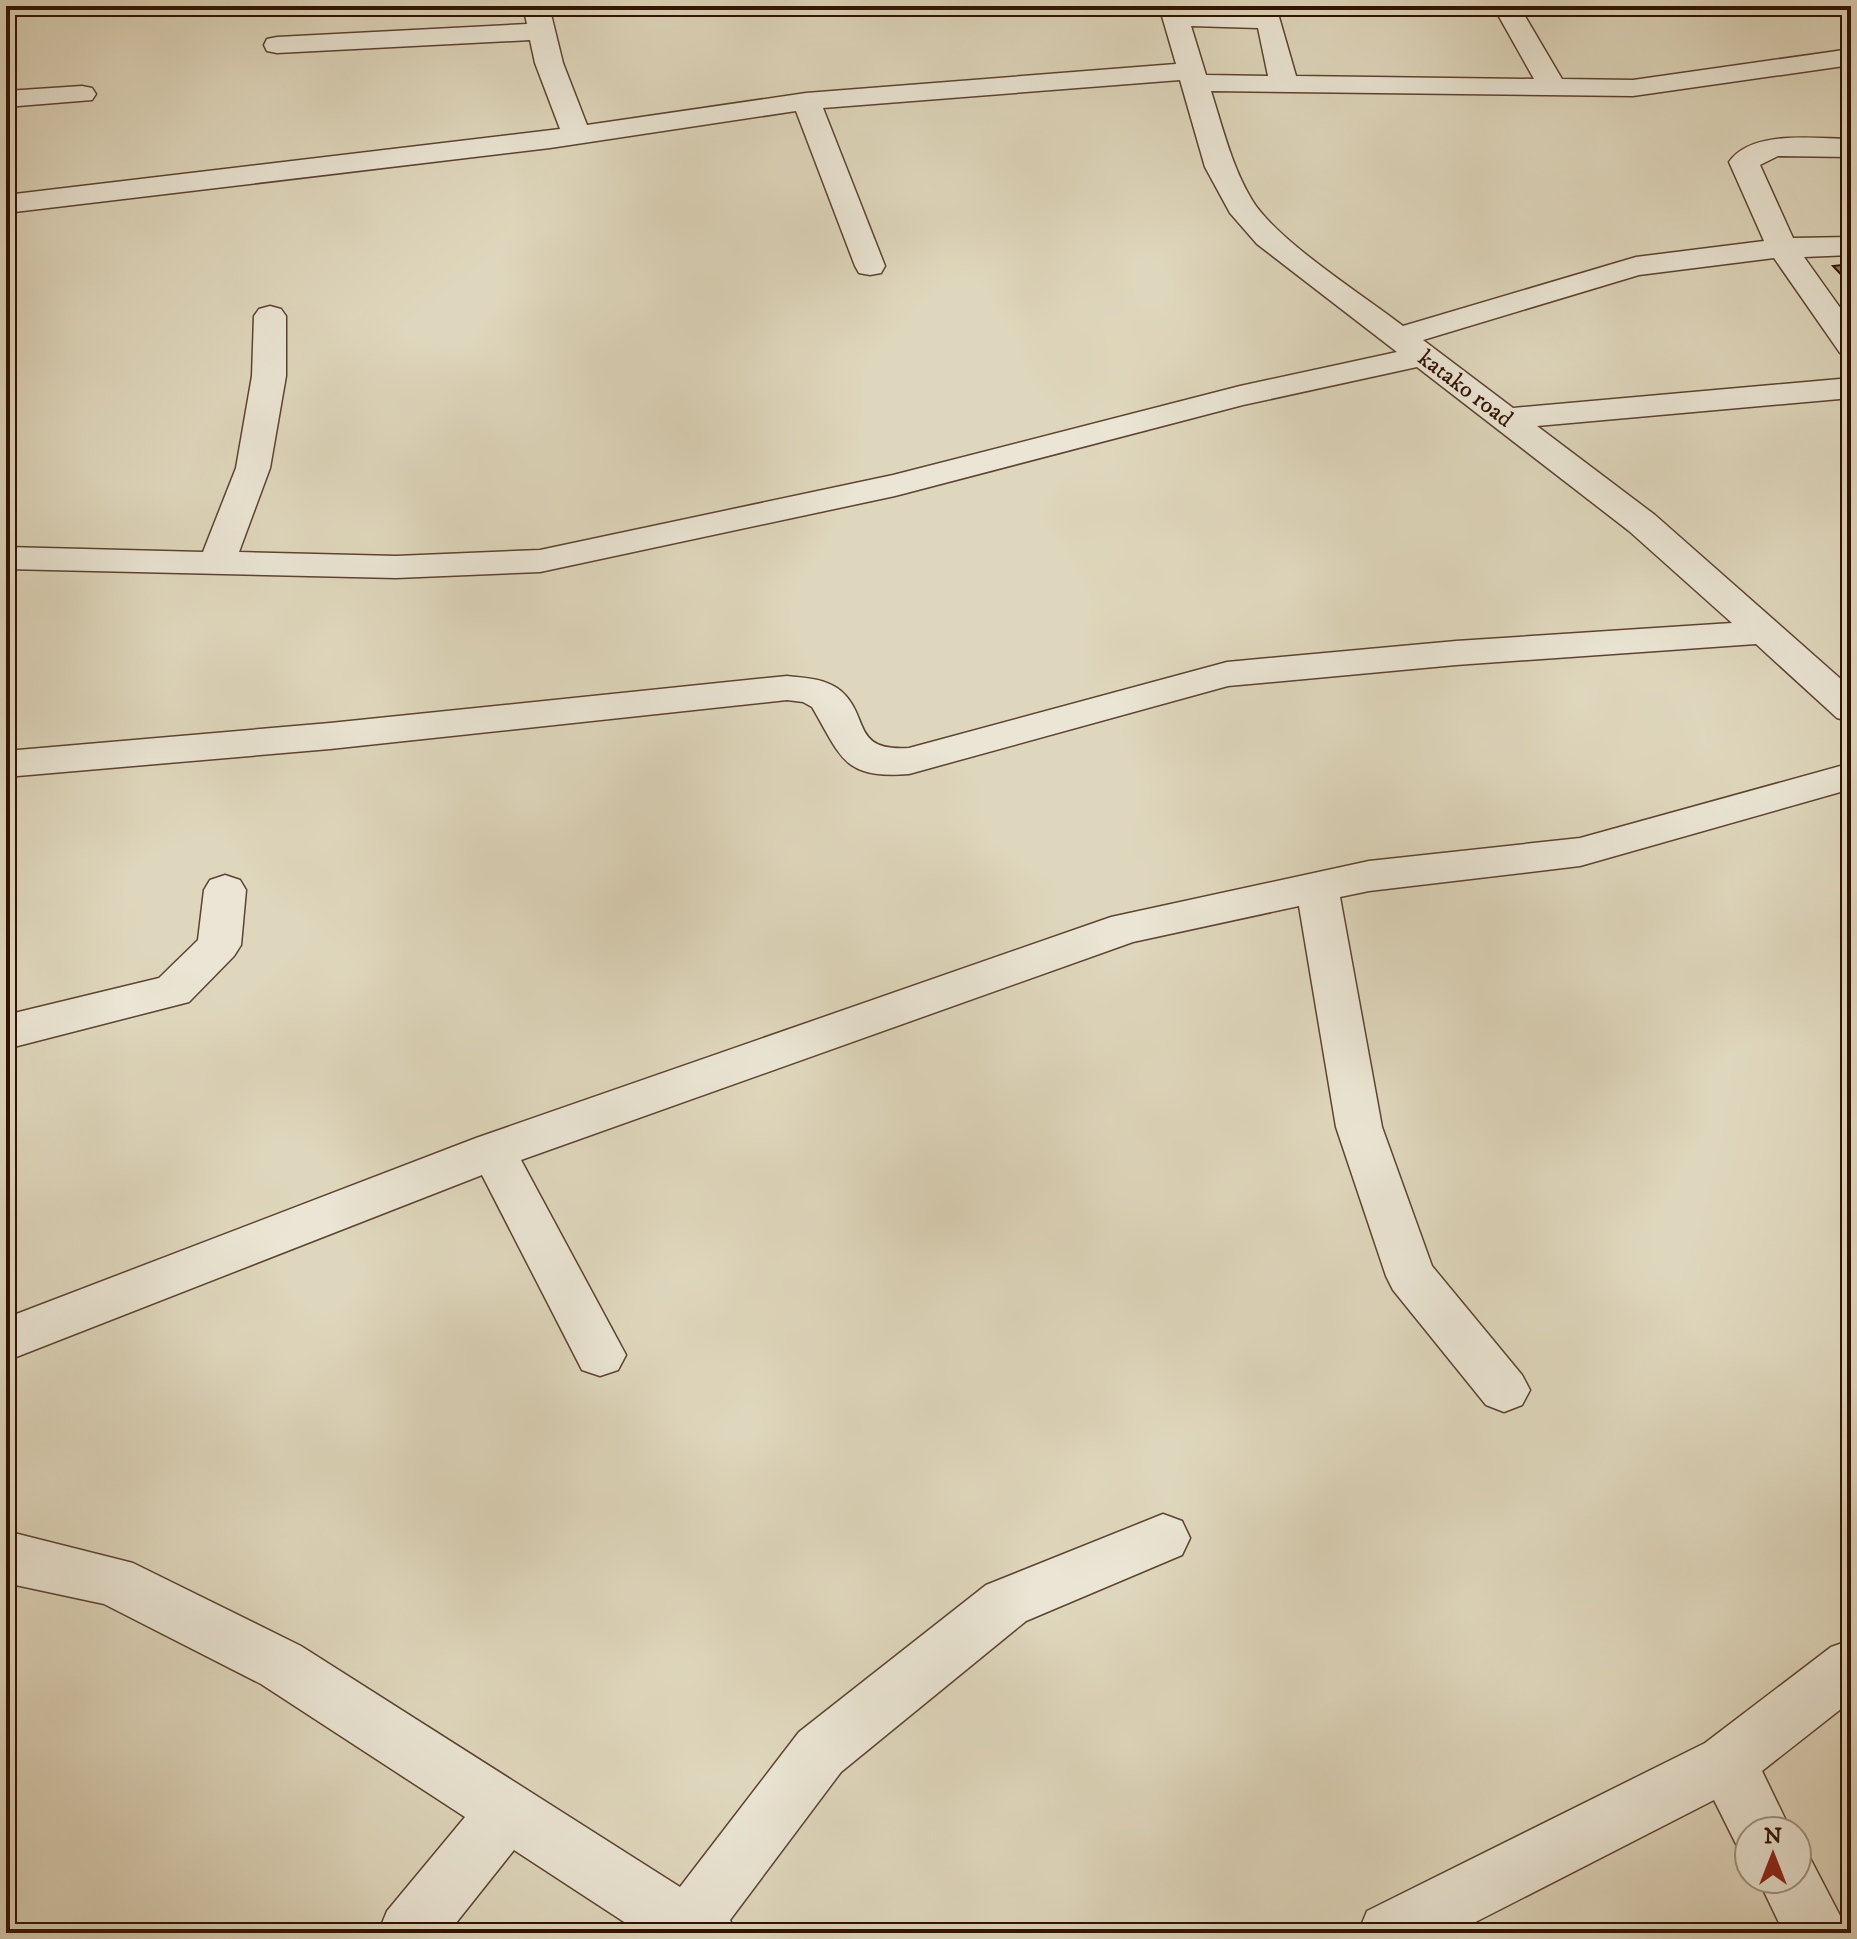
<svg xmlns="http://www.w3.org/2000/svg" width="1857" height="1939" font-family="'IM FELL DW Pica',serif">
<style>
.building{fill:#8c7863;stroke:#321202;stroke-width:2}
.lines{fill:none;stroke-linecap:round;stroke-linejoin:round}
.minor-casing{stroke:#5d4331;stroke-width:3}
.minor{fill:#eae5d4;fill-rule:evenodd}
.labels{text-anchor:middle;stroke-width:6;stroke-linejoin:round;paint-order:stroke}
.far-street-label{font-size:24px;fill:#321202;stroke:#eae5d4}
</style>
<rect width="100%" height="100%" fill="#dfd7bd"/>
<filter id="stains"><feTurbulence type="fractalNoise" baseFrequency=".0025" numOctaves="4"/><feColorMatrix values="0 0 0 0 .2 0 0 0 0 .09 0 0 0 0 .02 0 0 0 .5 -.17"/></filter>
<radialGradient id="worn" r=".72"><stop offset=".6" stop-color="#630" stop-opacity="0"/><stop offset="1" stop-color="#630" stop-opacity=".3"/></radialGradient>
<polygon class="building" points="1851,264 1851,285 1833,266"/>
<g class="lines">
<g class="minor-casing">
<g id="minor">
<path d="M523 6H549L563 63 587 125 806 93 1176 64 1159 6H1185L1186 10 1257 11 1279 17 1296 76 1534 79 1493 6H1519L1562 79 1633 80 1851 49V65L1633 96 1211 91C1223 129 1232 167 1252 200 1277 241 1363 295 1403 326L1636 257 1764 241 1729 162C1752 129 1816 139 1851 139V157L1778 156 1760 165 1793 238 1851 237V255L1804 257 1851 323V356L1840 353 1774 258 1639 275 1423 340 1513 408 1851 378V398L1537 426 1655 515 1851 688V722L1837 718 1756 644 1456 665 1228 686 909 774C843 779 842 758 812 707L803 702 787 700 330 749 6 777V751L330 723 787 676C804 678 822 678 837 688 872 713 848 752 909 748L1227 662 1456 641 1732 623 1629 531 1417 367 1243 405 895 496 540 572 396 578 6 569V547L203 552 236 468 252 376 254 316 259 309 270 306 281 309 286 316V376L270 468 239 552 396 556 540 550 893 475 1240 386 1397 352 1257 244 1230 213 1205 167 1180 80 823 108 885 266 881 273 870 275 859 273 855 266 796 111 550 148 6 213V195L560 129 535 63 530 40 277 53 267 51 264 45 267 39 277 37 527 24ZM1191 26 1258 28 1268 76 1206 75Z"/>
<polygon points="82,86 92,88 96,94 92,100 6,107 6,91"/>
<polygon points="1851,763 1851,789 1580,866 1369,891 1340,897 1382,1127 1432,1266 1522,1375 1530,1390 1522,1405 1504,1412 1486,1405 1393,1290 1386,1276 1336,1127 1299,906 1133,942 521,1160 626,1355 618,1370 600,1376 582,1370 482,1175 6,1361 6,1318 476,1138 1111,917 1369,861 1580,838"/>
<polygon points="225,875 240,880 246,890 241,945 234,956 189,1002 6,1049 6,1015 159,978 198,940 204,890 210,880"/>
<polygon points="1163,1514 1182,1521 1190,1538 1182,1555 1026,1621 841,1772 730,1920 736,1933 641,1933 514,1850 448,1933 378,1933 387,1911 465,1817 261,1684 104,1604 6,1583 6,1531 133,1563 301,1646 680,1887 799,1732 986,1585"/>
<polygon points="1851,1640 1851,1701 1762,1771 1791,1831 1749,1831 1749,1855 1740,1852 1714,1800 1454,1933 1358,1933 1367,1911 1705,1743 1831,1647"/>
<polygon points="1797,1852 1810,1858 1849,1933 1784,1933 1758,1879 1797,1879"/>
</g>
</g>
<use href="#minor" class="minor"/>
</g>
<g class="labels">
<g class="far-street-label">
<text transform="translate(1466 388) rotate(37)" y="8">katako road</text>
</g>
</g>
<rect width="1857" height="1939" fill="none" stroke="#dfd7bd" stroke-width="32"/>
<rect x="8" y="8" width="1841" height="1923" fill="none" stroke="#321202" stroke-width="4"/>
<rect x="16" y="16" width="1825" height="1907" fill="none" stroke="#321202" stroke-width="2"/>
<g transform="translate(1773 1855)"><circle r="38" fill="#eae5d4" stroke="#a09180" stroke-width="2"/>
<path d="M0-6L14 30L0 20L-14 30Z" fill="#8f2418"/>
<text y="-12" font-size="22" font-weight="bold" text-anchor="middle" fill="#321202">N</text>
</g>
<rect width="100%" height="100%" filter="url(#stains)"/>
<rect width="100%" height="100%" fill="url(#worn)"/>
</svg>
